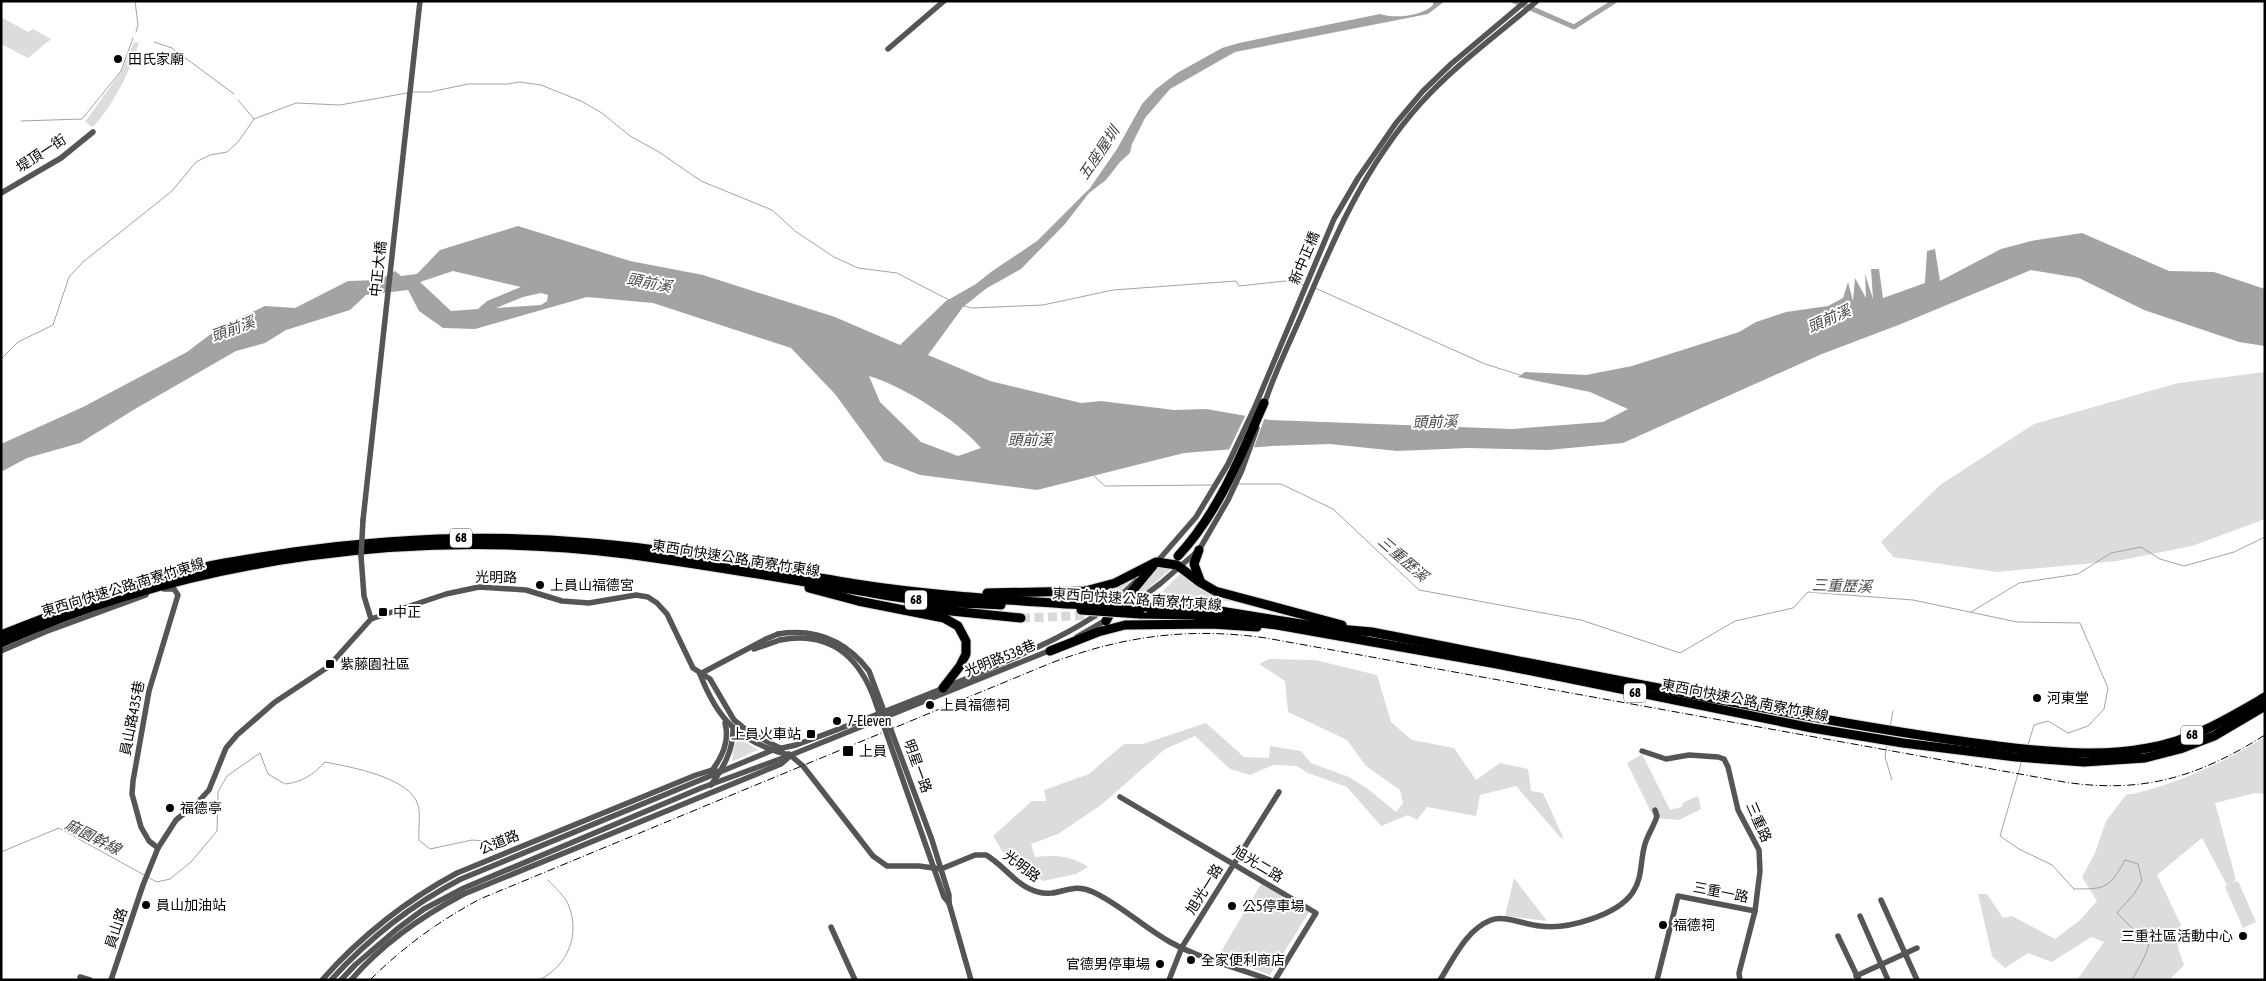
<svg xmlns="http://www.w3.org/2000/svg" width="2266" height="981" font-family="'Asap Condensed','Noto Sans TC',sans-serif">
<style>
.green{fill:#dcdcdc}
.water{fill:#a3a3a3;fill-rule:evenodd}
.pier{fill:#fff}
.lines{fill:none;stroke-linecap:round;stroke-linejoin:round}
.stream{stroke:#a3a3a3;stroke-width:1}
.canal{stroke:#a3a3a3;stroke-width:5}
.minor-tunnel{stroke:#d9d9d9;stroke-width:5.5;stroke-dasharray:5.5 3;stroke-linecap:butt}
.highway-tunnel{stroke:#d9d9d9;stroke-width:9;stroke-dasharray:9 4.5;stroke-linecap:butt}
.highway-casing{stroke:#dbdbdb;stroke-width:11}
.minor{stroke:#555;stroke-width:5.5}
.highway{stroke:#000;stroke-width:9}
.rail{stroke:#000;stroke-width:1;stroke-dasharray:8 2.5 1 2.5;stroke-linecap:butt}
.highway-bridge-casing{stroke:#dbdbdb;stroke-width:11;stroke-linecap:butt}
.minor-bridge{stroke:#555;stroke-width:5.5}
.highway-bridge{stroke:#000;stroke-width:9}
.poi-dot{fill:#000;stroke:#fff;stroke-width:2}
.labels{text-anchor:middle;stroke-width:4;stroke-linejoin:round;paint-order:stroke}
.shield{fill:#fff;stroke:#4c4c4c;stroke-width:1}
.shield-label{font-size:12px;font-weight:bold;fill:#000}
.poi-label{font-size:14px;fill:#000;stroke:#fff;text-anchor:start}
.street-label{font-size:14px;fill:#000;stroke:#fff}
.water-label{font-size:15px;font-style:italic;fill:#444;stroke:#fff}
</style>
<rect width="100%" height="100%" fill="#fff"/>
<g class="green">
<polygon points="1,17 28,32 33,29 51,39 28,58 1,44"/>
<path d="M134 42 139 43C129 73 114 104 93 127L85 122 121 72Z"/>
<polygon points="2265,372 2265,519 2192,546 2117,561 1997,572 1893,557 1881,542 1940,485 2034,424 2178,383"/>
<polygon points="1158,566 1173,567 1126,608 1133,595"/>
<polygon points="1181,573 1255,605 1162,592"/>
<polygon points="1134,578 1111,601 1102,593"/>
<path d="M1269 659 1315 660 1377 675 1391 722 1412 740 1454 748 1476 780 1500 763 1528 769 1531 791 1543 793 1564 839 1560 837 1516 786 1480 795 1476 816 1427 807 1417 820 1408 815 1381 826 1347 787 1308 773 1297 766 1273 765 1250 775 1230 769 1195 736 1165 749 1101 805 1058 834 1031 844 1035 857C1054 855 1071 855 1088 867L1076 874 1043 881 1006 857 993 836 1032 801H1046L1044 790 1089 774 1124 744H1143L1206 723 1244 757 1269 758 1270 746 1301 751 1311 763 1349 777 1368 789 1396 812 1403 803 1400 790 1366 766 1347 740 1288 712 1285 681 1259 664Z"/>
<path d="M2265 737V794L2255 793 2215 803 2236 880 2232 883 2238 881 2256 922 2243 928 2225 887 2227 885 2202 838 2157 875 2181 925C2173 939 2179 950 2184 965L2169 980H2077L2104 942 2091 937 2052 962 2028 953 2005 968 1992 956 1978 894H1987L2003 918 2012 916 2055 939 2079 921 2097 901 2082 877 2095 853 2106 821 2126 795C2169 788 2229 760 2265 737Z"/>
<path d="M739 738 758 750 733 761C731 757 735 741 739 738Z"/>
<polygon points="1642,754 1670,810 1681,807 1684,802 1698,796 1701,809 1679,820 1654,818 1627,763"/>
<polygon points="1514,878 1547,921 1505,916"/>
<polygon points="1261,884 1309,912 1270,975 1219,955"/>
</g>
<path class="water" d="M1433 1H1445L1428 14 1235 52 1170 89 1145 118 1132 144 1130 153 1120 162 1106 180 1089 193 1065 224 1021 269 987 288 963 307 928 355 990 381 1081 403 1101 401 1174 410 1206 409 1270 420 1512 429 1603 422 1628 409 1590 392 1518 377 1525 372 1586 375 1632 366 1739 332 1756 322 1786 312 1828 306 1843 298 1848 282 1853 301 1855 278 1866 298 1865 274 1873 299 1871 269H1879L1883 298 1925 283 1927 251 1935 249 1940 281 2001 249 2031 241 2082 233 2169 271 2214 272 2265 289V346L2239 342 2144 310 2079 278 2031 270 1901 324 1822 354 1623 443 1548 450 1468 448 1397 451 1330 444 1272 446 1184 453 1037 490 920 475 884 461 835 394 791 348 653 303 587 297 475 329 443 328 419 311 408 290 366 295 350 310 286 330 265 343 236 351 135 409 80 443 27 458 1 472V444L83 407 187 352 220 327 265 306 295 308 348 281 379 280 395 271 401 276 417 274 440 250 518 226 630 261 703 275 835 317 900 345 946 301 976 284 991 272 1037 241 1090 188 1117 149 1142 104 1156 89 1177 73 1222 48 1239 43 1380 14C1395 19 1422 16 1433 5ZM453 271 521 287 487 301 478 309 451 311 420 282ZM541 293 548 295 547 301 541 305 496 308 523 297ZM869 376C905 387 957 420 981 448L958 456 921 442 880 402Z"/>
<polygon class="pier" points="1246,414 1265,417 1253,450 1228,452"/>
<g class="lines">
<g class="stream">
<polyline points="135,1 138,25 136,32"/>
<polyline points="154,42 172,48 234,94"/>
<polyline points="413,92 430,92 468,84 508,84 519,82 541,85 581,101 602,113 630,136 659,152 701,181 772,210 795,231 834,257 858,268 897,273 949,300"/>
<polyline points="238,100 254,119 296,103 340,105 407,93"/>
<polyline points="21,121 82,119 121,71 133,38"/>
<polyline points="1315,288 1485,364 1520,375"/>
<polyline points="964,306 972,308 1043,305 1113,290 1236,281 1239,286 1285,281 1304,285"/>
<polyline points="1,359 18,342 53,325 69,277 83,262 172,191 196,162 210,155 227,152 238,142 254,119"/>
<polyline points="1094,476 1105,486 1213,485"/>
<polyline points="1237,484 1281,484 1333,509 1419,590 1581,620 1680,653 1735,621 1793,608 1808,592 1913,600 2017,622 2080,623 2108,688 2104,709 2088,726 2068,733 2048,721 2034,725 2028,745"/>
<polyline points="1971,612 2019,583 2078,574 2111,553 2141,547 2160,559 2184,566 2234,552 2265,537"/>
<polyline points="1890,727 1893,711"/>
<polyline points="1887,744 1885,757 1892,780"/>
<path d="M2022 760 2000 836 2019 849 2052 865 2074 889C2105 889 2109 889 2125 860L2138 864 2142 881 2134 894 2117 913 2149 945 2144 958 2132 980"/>
<polyline points="1,852 59,828 144,875"/>
<path d="M149 878 157 882 170 879 191 862 217 831 218 792 227 776 260 753 268 774 285 784C302 782 313 775 325 762 350 767 410 777 418 805 421 815 418 829 419 840L430 849 472 840 484 841"/>
<path d="M539 980C568 966 581 934 568 904 565 896 554 887 548 880"/>
</g>
<polyline class="canal" points="1514,1 1574,27 1615,1"/>
<polyline class="minor-tunnel" points="738,576 743,553"/>
<g class="highway-tunnel">
<polyline points="1111,607 1178,556"/>
<polyline points="1021,618 1100,615"/>
</g>
<g class="highway-casing">
<g id="highway">
<polyline points="1199,550 1194,564 1201,583"/>
<path d="M1178 556C1219 512 1240 457 1264 403"/>
<polyline points="809,588 858,601 944,618 958,626 966,641 966,654 960,666 943,688"/>
<path d="M1086 591C1097 596 1109 599 1111 612L1106 621"/>
<polyline points="987,593 1085,591 1115,583 1156,562 1177,565 1198,581 1215,591 1342,625"/>
<path d="M1147 607 1220 611 1327 628 1372 632C1530 663 1688 695 1846 723 1905 733 1964 743 2024 749 2066 753 2106 756 2148 748 2191 741 2227 719 2265 697"/>
<polyline points="921,608 1021,618"/>
<polyline points="1124,611 1129,595 1153,566"/>
<polyline points="1140,614 1192,615 1277,625 1497,664 1812,728 1903,743 2016,757 2084,762 2145,758 2180,749 2214,736 2265,706"/>
<path d="M1 635C58 612 116 590 176 574 214 563 255 558 294 552 393 538 492 534 592 543 681 550 768 570 856 584 926 595 996 599 1067 604"/>
<path d="M1 643C195 556 417 528 626 554 701 564 775 577 849 589 874 593 899 598 924 601 950 604 976 603 1001 605"/>
<polyline points="1050,651 1098,632 1125,625 1212,624 1257,627"/>
</g>
</g>
<g class="minor">
<polyline points="888,49 944,1"/>
<polyline points="1,193 61,158 93,132"/>
<path d="M1264 405C1274 374 1289 344 1302 314 1334 238 1364 167 1420 104 1454 66 1498 34 1537 1"/>
<polyline points="363,520 420,1"/>
<polyline points="361,556 364,596 371,619"/>
<polyline points="1156,563 1196,517 1228,464 1254,409 1334,219 1358,178 1396,123 1423,91 1451,64 1526,1"/>
<polyline points="1110,606 1136,581"/>
<polyline points="1131,606 1161,583 1199,550 1228,500 1242,470 1257,428"/>
<polyline points="1077,637 1108,619"/>
<polyline points="754,649 780,640"/>
<polyline points="1,651 45,632 146,595"/>
<path d="M700 674C718 721 740 742 789 755"/>
<polyline points="700,674 766,639 778,634"/>
<polyline points="1642,751 1666,759 1689,755 1718,757 1724,759 1728,767 1738,810 1759,850 1760,871 1755,911 1739,973 1740,980"/>
<path d="M789 754 803 766 873 856 887 866H919L941 869 975 855H986C1004 865 1017 887 1038 892 1059 898 1071 881 1093 892 1121 905 1143 927 1170 942 1201 959 1237 968 1270 980"/>
<path d="M711 772C722 757 730 741 725 723"/>
<path d="M711 785C723 768 734 750 733 727"/>
<polyline points="1120,797 1316,913 1275,980"/>
<polyline points="158,848 149,841 141,827 132,794 133,781 149,691 178,595 174,589 164,589"/>
<polyline points="1881,900 1917,980"/>
<polyline points="949,903 971,980"/>
<polyline points="1860,916 1888,980"/>
<polyline points="831,927 855,980"/>
<polyline points="1838,936 1859,980"/>
<polyline points="1856,976 1917,948"/>
<polyline points="80,977 90,980"/>
<polyline points="111,980 143,885 158,848 176,820 197,803 209,790 226,748 237,735 275,702 328,667 371,619 446,594 479,587 526,590 562,601 589,603 636,595 648,597 657,603 667,614 693,668 710,679 734,720 750,733 782,749"/>
<path d="M322 980C361 936 405 901 457 873L696 775 712 770 720 772"/>
<path d="M331 980C369 938 411 905 461 879L773 750 796 745C861 721 927 696 991 668 1029 651 1068 635 1102 611"/>
<polyline points="341,980 355,965 397,929 424,909 464,888 701,788 791,755 1051,650"/>
<path d="M351 980C382 944 422 916 464 894L781 764 789 757"/>
<polyline points="1169,980 1182,947 1279,792"/>
<path d="M1440 980C1454 958 1466 930 1491 920 1506 915 1525 925 1540 926 1567 930 1618 915 1633 892 1643 877 1640 860 1645 844 1648 834 1654 826 1657 816L1655 810"/>
<polyline points="1657,980 1678,896 1755,911"/>
</g>
<use href="#highway" class="highway"/>
<path class="rail" d="M370 980C403 947 439 921 480 899L1051 663C1123 636 1189 627 1266 638L2064 782C2143 794 2198 777 2265 735"/>
<g class="highway-bridge-casing">
<g id="highway-bridge">
<polyline points="1067,604 1147,607"/>
<polyline points="1081,610 1140,614"/>
</g>
</g>
<g class="minor-bridge">
<polyline points="361,556 363,520"/>
<path d="M778 634C816 628 846 641 869 671L932 840 949 895V903"/>
<path d="M780 640C828 631 858 655 874 698L944 897 949 903"/>
</g>
<use href="#highway-bridge" class="highway-bridge"/>
</g>
<g class="poi-dot">
<circle cx="118" cy="59" r="5"/>
<circle cx="540" cy="585" r="5"/>
<rect x="378" y="607" width="10" height="10" rx="2.5"/>
<rect x="325" y="659" width="10" height="10" rx="2.5"/>
<circle cx="2037" cy="698" r="5"/>
<circle cx="930" cy="705" r="5"/>
<circle cx="837" cy="721" r="5"/>
<rect x="806" y="729" width="10" height="10" rx="2.5"/>
<rect x="842" y="745" width="12" height="12" rx="2.5"/>
<circle cx="170" cy="808" r="5"/>
<circle cx="146" cy="905" r="5"/>
<circle cx="1232" cy="906" r="5"/>
<circle cx="1663" cy="925" r="5"/>
<circle cx="2243" cy="936" r="5"/>
<circle cx="1191" cy="960" r="5"/>
<circle cx="1160" cy="964" r="5"/>
</g>
<g class="labels">
<g class="shield">
<rect x="450" y="528.5" width="22" height="19" rx="4"/>
<rect x="905" y="590.5" width="22" height="19" rx="4"/>
<rect x="1624" y="683.5" width="22" height="19" rx="4"/>
<rect x="2181" y="725.5" width="22" height="19" rx="4"/>
</g>
<g class="shield-label">
<text x="461" y="542">68</text>
<text x="916" y="604">68</text>
<text x="1635" y="697">68</text>
<text x="2192" y="739">68</text>
</g>
<g class="poi-label">
<text x="128" y="64">田氏家廟</text>
<text x="550" y="590">上員山福德宮</text>
<text x="393" y="617">中正</text>
<text x="340" y="669">紫藤園社區</text>
<text x="2047" y="703">河東堂</text>
<text x="940" y="710">上員福德祠</text>
<text x="847" y="726">7-Eleven</text>
<text x="801" y="739" text-anchor="end">上員火車站</text>
<text x="859" y="756">上員</text>
<text x="180" y="813">福德亭</text>
<text x="156" y="910">員山加油站</text>
<text x="1242" y="911">公5停車場</text>
<text x="1673" y="930">福德祠</text>
<text x="2233" y="941" text-anchor="end">三重社區活動中心</text>
<text x="1201" y="965">全家便利商店</text>
<text x="1150" y="969" text-anchor="end">官德男停車場</text>
</g>
<g class="street-label">
<text transform="translate(41 153) rotate(-33)" y="5">堤頂一街</text>
<text transform="translate(1304 258) rotate(-67)" y="5">新中正橋</text>
<text transform="translate(378 269) rotate(-84)" y="5">中正大橋</text>
<text transform="translate(736 558) rotate(9)" y="5">東西向快速公路 南寮竹東線</text>
<text transform="translate(496 577) rotate(1)" y="5">光明路</text>
<text transform="translate(123 587) rotate(-17)" y="5">東西向快速公路 南寮竹東線</text>
<text transform="translate(1137 599) rotate(4)" y="5">東西向快速公路 南寮竹東線</text>
<text transform="translate(1000 658) rotate(-22)" y="5">光明路538巷</text>
<text transform="translate(1745 700) rotate(11)" y="5">東西向快速公路 南寮竹東線</text>
<text transform="translate(132 718) rotate(-79)" y="5">員山路435巷</text>
<text transform="translate(918 766) rotate(70)" y="5">明星一路</text>
<text transform="translate(1759 822) rotate(66)" y="5">三重路</text>
<text transform="translate(499 842) rotate(-22)" y="5">公道路</text>
<text transform="translate(1258 864) rotate(31)" y="5">旭光二路</text>
<text transform="translate(1022 866) rotate(37)" y="5">光明路</text>
<text transform="translate(1204 889) rotate(-58)" y="5">旭光一路</text>
<text transform="translate(1721 892) rotate(11)" y="5">三重一路</text>
<text transform="translate(116 928) rotate(-72)" y="5">員山路</text>
</g>
<g class="water-label">
<text transform="translate(1099 153) rotate(-56)" y="5">五座屋圳</text>
<text transform="translate(649 283) rotate(11)" y="5">頭前溪</text>
<text transform="translate(1829 319) rotate(-24)" y="5">頭前溪</text>
<text transform="translate(233 329) rotate(-20)" y="5">頭前溪</text>
<text transform="translate(1435 422) rotate(-1)" y="5">頭前溪</text>
<text x="1030" y="445">頭前溪</text>
<text transform="translate(1403 559) rotate(41)" y="5">三重歷溪</text>
<text transform="translate(1842 586) rotate(2)" y="5">三重歷溪</text>
<text transform="translate(93 837) rotate(27)" y="5">麻園幹線</text>
</g>
</g>
<rect width="2266" height="981" fill="none" stroke="#000000" stroke-width="5"/>
</svg>
